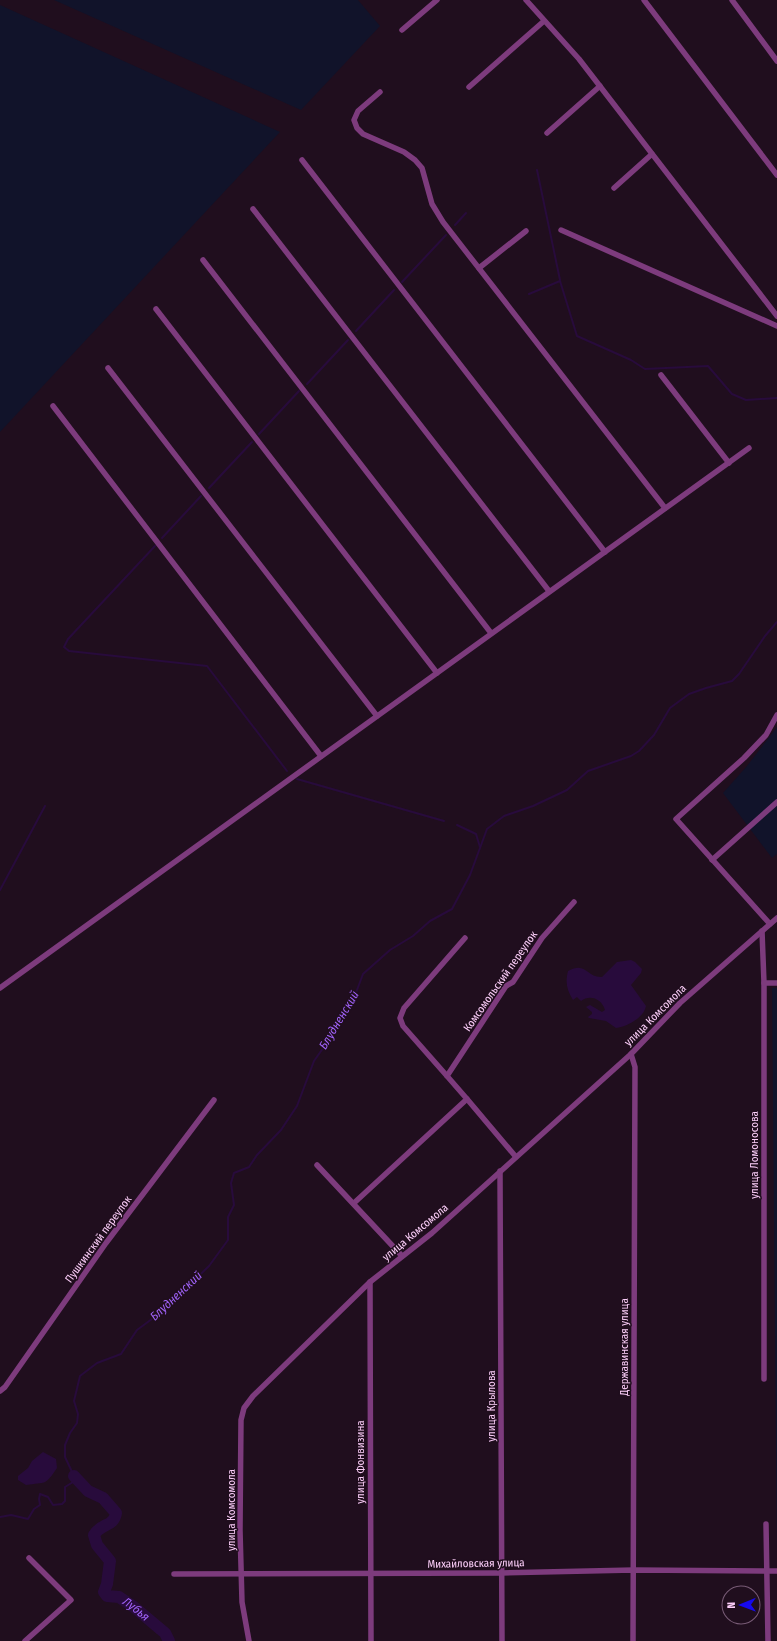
<svg xmlns="http://www.w3.org/2000/svg" width="777" height="1641" font-family="'Fira Sans Condensed',sans-serif">
<style>
.green{fill:#11132a}
.water{fill:#280b3c}
.lines{fill:none;stroke-linecap:round;stroke-linejoin:round}
.stream{stroke:#280b3c;stroke-width:2}
.river{stroke:#280b3c;stroke-width:12}
.street{stroke:#7d3b7d;stroke-width:5.5}
.labels{text-anchor:middle;stroke-width:3;stroke-linejoin:round;paint-order:stroke}
.street-label{font-size:11px;fill:#fdcffa;stroke:#200e1e}
.water-label{font-size:12px;font-style:italic;fill:#a062f8;stroke:#200e1e}
</style>
<rect width="100%" height="100%" fill="#200e1e"/>
<g class="green">
<polygon points="54,0 358,0 380,26 301,110"/>
<polygon points="0,5 280,132 0,432"/>
<polygon points="777,727 777,854 772,858 723,793 747,766"/>
<polygon points="772,988 777,988 777,1562"/>
</g>
<g class="water">
<path d="M631 960 635 962 642 969 641 973 631 985 646 1006C644 1018 626 1027 616 1028L606 1021 589 1018 588 1017 592 1014V1012L586 1007 590 1005 602 1012 605 1010C602 999 590 994 581 1001L577 997 573 1000C567 990 565 983 568 971 587 961 586 978 602 977L617 962Z"/>
<path d="M43 1452 56 1459 57 1468C45 1486 46 1482 26 1485L18 1480V1476L28 1468 32 1461Z"/>
</g>
<g class="lines">
<g class="stream">
<polyline points="537,170 560,280"/>
<polyline points="455,225 466,213"/>
<polyline points="402,282 446,235"/>
<polyline points="529,294 560,281 577,336 631,360 645,369 708,366 732,394 746,400 777,398"/>
<polyline points="356,331 394,290"/>
<polyline points="307,384 348,340"/>
<polyline points="259,434 299,391"/>
<polyline points="209,488 252,442"/>
<polyline points="162,538 201,496"/>
<polyline points="155,546 68,639 64,647 69,651 207,666 287,771"/>
<polyline points="297,779 444,821"/>
<polyline points="457,825 476,834 480,847"/>
<polyline points="0,890 45,806"/>
<polyline points="0,1517 11,1515 28,1519 34,1509 40,1505 39,1499 40,1494 48,1497 53,1505 62,1504 65,1501 65,1487 73,1482 74,1476 65,1457 65,1445 70,1433 77,1423 78,1414 74,1401 80,1376 97,1363 121,1354 137,1330 160,1313 209,1266 228,1240 228,1217 234,1205 231,1183 234,1173 249,1167 257,1155 281,1130 297,1106 314,1061 326,1044 339,1017 354,998 363,974 390,950 413,936 430,921 452,909 470,875 487,829 504,816 533,806 567,790 588,771 631,756 639,751 654,735 670,708 689,694 706,688 732,681 739,674 765,636 777,622"/>
</g>
<path class="river" id="s1" d="M74 1476 88 1491 103 1498 116 1513C114 1527 101 1523 94 1535L97 1545 110 1561 107 1584 104 1592 107 1596 119 1597 134 1607 165 1633 169 1641"/>
<g class="street">
<polyline points="526,0 579,59 777,316"/>
<polyline points="644,0 777,175"/>
<polyline points="732,0 777,61"/>
<polyline points="402,30 437,0"/>
<polyline points="469,87 544,21"/>
<polyline points="380,92 358,111 354,120 357,128 363,134 404,152 415,160 422,168 432,204 443,222 665,508"/>
<polyline points="547,133 600,86"/>
<polyline points="302,160 605,552"/>
<polyline points="614,188 652,154"/>
<polyline points="253,209 549,591"/>
<polyline points="561,230 777,326"/>
<polyline points="203,260 491,633"/>
<polyline points="479,268 526,231"/>
<polyline points="156,309 437,673"/>
<polyline points="108,368 377,716"/>
<polyline points="661,375 729,463"/>
<polyline points="53,406 321,756"/>
<polyline points="712,860 777,802"/>
<polyline points="770,924 676,819 744,758 766,735 777,715"/>
<polyline points="762,931 764,983 764,1379"/>
<polyline points="764,983 777,983"/>
<polyline points="0,988 749,448"/>
<polyline points="631,1054 635,1067 633,1641"/>
<polyline points="447,1076 403,1026 400,1018 404,1008 465,938"/>
<polyline points="467,1099 516,1157"/>
<polyline points="317,1165 402,1256"/>
<polyline points="500,1171 502,1641"/>
<polyline points="354,1203 467,1099 447,1076 506,986 513,982 542,938 574,902"/>
<polyline points="370,1282 371,1641"/>
<polyline points="0,1391 5,1387 106,1243 214,1100"/>
<polyline points="766,1524 768,1641"/>
<polyline points="174,1574 502,1573 634,1570 777,1571"/>
<polyline points="25,1641 71,1600 29,1558"/>
<polyline points="249,1641 242,1602 240,1530 241,1420 244,1408 253,1396 370,1282 432,1233 631,1054 680,1003 777,918"/>
</g>
</g>
<g class="labels">
<g class="street-label">
<text transform="translate(500 981) rotate(-55)" y="4">Комсомольский переулок</text>
<text transform="translate(655 1015) rotate(-45)" y="4">улица Комсомола</text>
<text transform="translate(754 1155) rotate(-90)" y="4">улица Ломоносова</text>
<text transform="translate(415 1232) rotate(-40)" y="4">улица Комсомола</text>
<text transform="translate(98 1239) rotate(-54)" y="4">Пушкинский переулок</text>
<text transform="translate(624 1347) rotate(-90)" y="4">Державинская улица</text>
<text transform="translate(491 1406) rotate(-90)" y="4">улица Крылова</text>
<text transform="translate(360 1462) rotate(-90)" y="4">улица Фонвизина</text>
<text transform="translate(231 1510) rotate(-90)" y="4">улица Комсомола</text>
<text transform="translate(476 1563) rotate(-1)" y="4">Михайловская улица</text>
</g>
<g class="water-label">
<text transform="translate(339 1020) rotate(-59)" y="4">Блудненский</text>
<text transform="translate(176 1296) rotate(-43)" y="4">Блудненский</text>
<text dy="4" stroke="none"><textPath href="#s1" startOffset="190">Лубья</textPath></text>
</g>
</g>
<g transform="translate(741 1605) rotate(269)"><circle r="19" fill="#200e1e" stroke="#785b76"/>
<path d="M0-3L7 15L0 10L-7 15Z" fill="#160aee"/>
<text y="-6" font-size="11" font-weight="bold" text-anchor="middle" fill="#fdcffa">N</text>
</g>
</svg>
